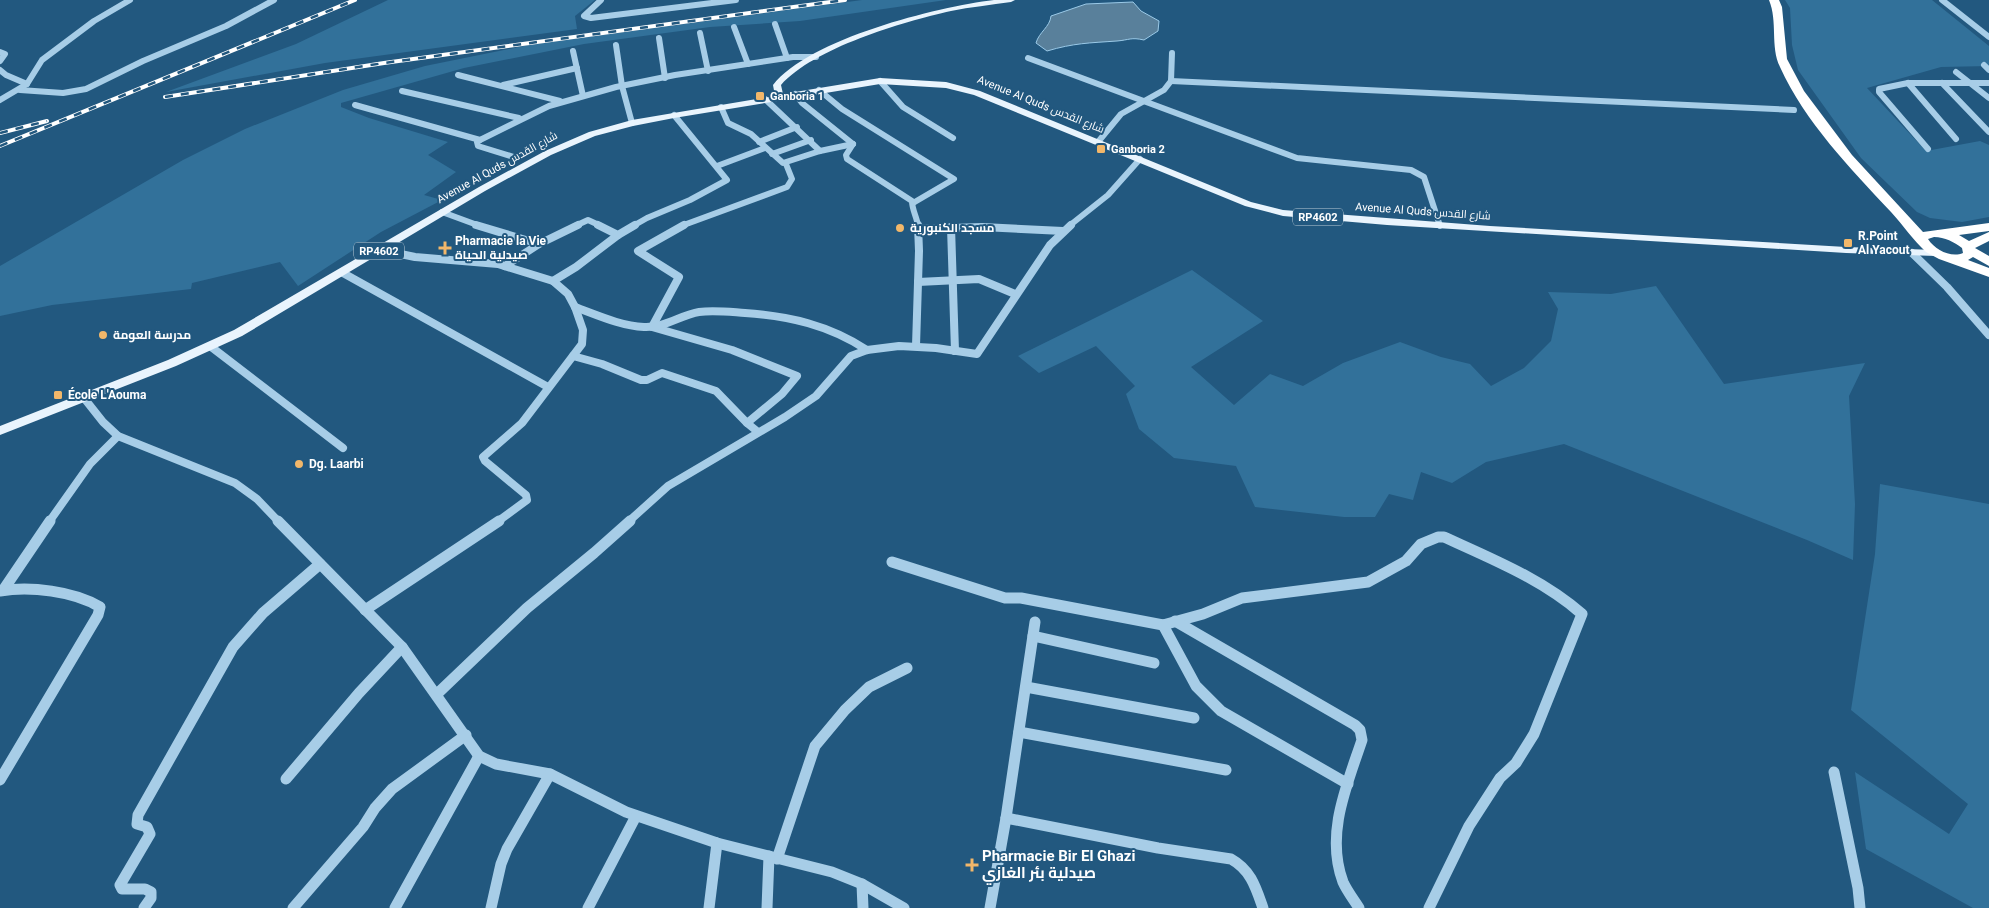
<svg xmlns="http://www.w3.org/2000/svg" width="1989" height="908" font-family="Roboto,Cairo,sans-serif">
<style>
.green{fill:#32719a}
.water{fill:#59809b;stroke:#9bcae8}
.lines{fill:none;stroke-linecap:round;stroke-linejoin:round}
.minor-far2{stroke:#a7cde7;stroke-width:6}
.minor-far1{stroke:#a7cde7;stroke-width:8}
.minor{stroke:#a7cde7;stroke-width:11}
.major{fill:#e9f4fd;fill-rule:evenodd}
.highway{fill:#fff;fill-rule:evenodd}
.rail-casing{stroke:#fff;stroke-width:4}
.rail{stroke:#22587f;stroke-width:2.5;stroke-dasharray:8;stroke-linecap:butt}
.poi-dot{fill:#f2b76a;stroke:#22587f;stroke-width:2}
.labels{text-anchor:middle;stroke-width:4;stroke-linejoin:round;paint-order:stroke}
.far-poi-label{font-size:11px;font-weight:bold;fill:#fff;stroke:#22587f;text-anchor:start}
.far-street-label{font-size:11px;fill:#fff;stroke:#22587f}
.shield{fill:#22587f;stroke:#bdcdd9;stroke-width:1}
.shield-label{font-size:11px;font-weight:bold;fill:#fff}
.poi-label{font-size:12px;font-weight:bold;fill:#fff;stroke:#22587f;text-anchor:start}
.near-poi-label{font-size:15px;font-weight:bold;fill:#fff;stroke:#22587f;text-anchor:start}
</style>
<rect width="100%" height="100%" fill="#22587f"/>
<g class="green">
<polygon points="388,0 595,0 575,16 577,29 325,63 166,92 296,44"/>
<polygon points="862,0 946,0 800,21 710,27 584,44 464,68 341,103 341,107 369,118 448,142 428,155 456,172 424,195 442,200 381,232 298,286 280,262 192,283 191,289 52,305 0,316 0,266 183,160 245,129 343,90 425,66 529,45"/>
<polygon points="1785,0 1932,0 1989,46 1989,66 1941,67 1867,88 1926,151 1980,141 1989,145 1989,217 1962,222 1930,218 1917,212 1861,158 1798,70 1792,45 1790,8"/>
<polygon points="1192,270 1263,321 1191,367 1234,405 1270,374 1303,386 1343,363 1400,342 1441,357 1470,364 1491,386 1524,368 1551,341 1558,309 1548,292 1611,294 1656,286 1724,384 1865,363 1849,396 1855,504 1853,560 1807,540 1564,444 1486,462 1452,483 1421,472 1413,500 1389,494 1375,517 1344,517 1255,507 1236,466 1174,458 1139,429 1126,394 1135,386 1096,346 1039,373 1018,356"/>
<polygon points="1880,484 1989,504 1989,908 1973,908 1866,849 1855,772 1949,834 1968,804 1851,710 1875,554"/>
</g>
<path class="water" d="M1133 2 1141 11 1159 21 1158 31 1144 40C1131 37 1129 40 1117 41 1089 43 1074 43 1047 51L1036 43C1039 32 1050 27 1051 16L1086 4Z"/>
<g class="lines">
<g class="minor-far2">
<polyline points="601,0 584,16 591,18 736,0"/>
<polyline points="1942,0 1989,37"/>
<polyline points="775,24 787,58"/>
<polyline points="734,27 748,64"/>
<polyline points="700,33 708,71"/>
<polyline points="659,38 665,78"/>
<polyline points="616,45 622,86 632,123"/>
<polyline points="573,51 583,96"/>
<polyline points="0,52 5,54 0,61"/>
<polyline points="1028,58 1297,158 1411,170 1424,177 1440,226"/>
<polyline points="1984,65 1989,70"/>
<polyline points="0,70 6,75 27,84"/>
<polyline points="1956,72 1989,98"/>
<polyline points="458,75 560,101"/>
<polyline points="880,81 903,107 953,138"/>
<polyline points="1171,81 1794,110"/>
<polyline points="1908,83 1956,139"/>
<polyline points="1942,83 1989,132"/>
<polyline points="503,85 577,68"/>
<polyline points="20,90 63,93 86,89 143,61 226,26 274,0"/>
<polyline points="819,90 842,109 954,179 913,203"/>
<polyline points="402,91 519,118"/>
<polyline points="795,94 802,103 853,144"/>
<polyline points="765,99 820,151"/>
<polyline points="0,100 27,84 42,60 94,21 130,0"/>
<polyline points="355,105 480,140 549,106 616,87 675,75 793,57 816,57"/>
<polyline points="721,107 728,123 751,134 783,163 820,151 853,144"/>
<polyline points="480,140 477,142 478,146 514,157"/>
<polyline points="759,142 797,127"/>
<polyline points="1098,142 1121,114 1164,90 1171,81 1172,53"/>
<path d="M853 144 846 155 847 159 912 201C912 210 917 217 918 226"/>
<polyline points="1928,149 1879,92 1879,89 1908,83 1989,83"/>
<polyline points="772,154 811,140"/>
<polyline points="717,166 765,148"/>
<polyline points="442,212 480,226"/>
<polyline points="575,226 588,220 601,226"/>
<polyline points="633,226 647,218 690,200 727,180 674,115"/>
<polyline points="681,226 787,187 792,179 786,164"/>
<polyline points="1069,226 1108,195 1140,159"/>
</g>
<g class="minor-far1">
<polyline points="476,225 539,244 505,266"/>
<polyline points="598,225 618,235 635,225"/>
<polyline points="684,225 638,251 679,277 652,327 732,350 797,376 782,394 747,423 758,432"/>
<polyline points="951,227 955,351"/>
<polyline points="918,229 982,227 1063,231"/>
<polyline points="539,244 578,225"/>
<polyline points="381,250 415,257 498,264 553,281 568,294 575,307 583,330 582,344 522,423 483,457 485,461 526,495 527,500 497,522"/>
<polyline points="1912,253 1947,287 1989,335"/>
<polyline points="343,273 548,387"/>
<polyline points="553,281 576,267 618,235"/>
<polyline points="918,282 979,279 1015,294"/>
<path d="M575 307C597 315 621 326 644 327 664 328 681 315 699 312 714 310 730 312 745 313 789 316 829 325 867 350"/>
<polyline points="210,346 343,448"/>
<polyline points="916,346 919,251 918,225"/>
<polyline points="573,356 602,364 641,380 647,380 662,373 716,391 747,423"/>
<polyline points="84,398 103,422 118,436 235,483 257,499 279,522"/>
<polyline points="49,522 90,464 118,436"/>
<polyline points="628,522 668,486 785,417 816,396 851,356 867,350 899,346 936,348 977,354 1050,245 1071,225"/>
</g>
<g class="minor">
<polyline points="278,521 402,647 479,756 496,764 550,774 626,812 717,843 832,872 862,884 904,908"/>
<path d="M892 562 1005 598H1021L1163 625 1203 614 1242 598 1368 582 1406 561 1421 544 1438 537H1444C1492 559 1542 579 1582 614L1534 734 1516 763 1500 778 1469 826 1429 908"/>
<polyline points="4,589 50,521"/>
<path d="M0 591C30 586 74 591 100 607L98 615 0 780"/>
<polyline points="365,610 499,521"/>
<path d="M1175 621 1355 725 1360 730 1362 740C1347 785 1325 834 1343 882 1347 891 1354 900 1359 908"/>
<polyline points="1163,625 1196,686 1221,711 1348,784"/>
<polyline points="1033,636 1154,663"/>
<polyline points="1026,687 1194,718"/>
<polyline points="437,694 527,608 594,553 630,521"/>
<polyline points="1019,732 1226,770"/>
<polyline points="1834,772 1858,888 1860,908"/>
<polyline points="286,779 359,693 402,647"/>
<path d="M1006 818 1158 848 1231 859C1251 870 1256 888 1263 908"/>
<polyline points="777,859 815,746 845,710 869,687 907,668"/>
<polyline points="862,884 863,908"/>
<polyline points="144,908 151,898 151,892 145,889 122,889 120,885 150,834 147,827 137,824 138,815 233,647 263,613 320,564"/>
<polyline points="293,908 363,827 375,808 392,789 466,735"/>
<polyline points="395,908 479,756"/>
<polyline points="491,908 501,864 507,849 550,774"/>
<polyline points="588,908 636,816"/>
<polyline points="709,908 717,843"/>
<polyline points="767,908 769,856"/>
<polyline points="990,908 1006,818 1035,622"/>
</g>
<path class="major" d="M994 0H1015L1011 2C991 5 970 7 951 11 902 22 814 48 781 85L783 94 880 78 946 82 980 91 1251 202 1283 210 1490 226 1846 247 1936 250 1941 253 1936 256 1846 253 1387 225 1283 216 1245 206 974 95 946 88 880 84 674 118 633 126 595 136 551 155 485 191 242 336 176 366 0 435V426L168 360 234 330 479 187 545 151 589 132 632 120 775 96 773 85C809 39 936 7 994 0Z"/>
<path class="highway" d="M1769 0H1779L1782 7 1787 59 1804 91 1852 155 1923 232 1989 223V231L1959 235 1969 241 1989 232V241L1975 248 1989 256V266L1973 257 1968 260 1989 268V277L1939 259 1926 252C1913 240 1903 225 1891 212 1850 168 1805 122 1780 67 1770 46 1778 22 1769 0ZM1934 237C1945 237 1954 242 1962 248L1963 253C1951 258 1935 250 1928 239Z"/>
<g class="rail-casing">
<g id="rail">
<polyline points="165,97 384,63 845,0"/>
<polyline points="0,133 47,121"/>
<polyline points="0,146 355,0"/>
</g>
</g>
<use href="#rail" class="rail"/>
</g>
<g class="poi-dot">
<rect x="755" y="91" width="10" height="10" rx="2.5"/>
<rect x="1096" y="144" width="10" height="10" rx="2.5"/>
<circle cx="900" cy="228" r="5"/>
<rect x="1843" y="238" width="10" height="10" rx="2.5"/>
<path d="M442.5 240.5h5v5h5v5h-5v5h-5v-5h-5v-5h5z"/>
<circle cx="103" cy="335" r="5"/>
<rect x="53" y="390" width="10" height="10" rx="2.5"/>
<circle cx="299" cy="464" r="5"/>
<path d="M969.5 857.5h5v5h5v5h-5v5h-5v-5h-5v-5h5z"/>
</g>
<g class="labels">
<g class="far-poi-label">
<text x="770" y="100">Ganboria 1</text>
<text x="1111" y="153">Ganboria 2</text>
</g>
<g class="far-street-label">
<text transform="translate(1041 104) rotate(22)" y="4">Avenue Al Quds شارع القدس</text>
<text transform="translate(497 167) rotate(-29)" y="4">Avenue Al Quds شارع القدس</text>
<text transform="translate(1423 211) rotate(4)" y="4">Avenue Al Quds شارع القدس</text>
</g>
<g class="shield">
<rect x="1293" y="208.5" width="50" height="17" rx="4"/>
<rect x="354" y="242.5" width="50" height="17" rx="4"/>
</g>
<g class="shield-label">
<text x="1318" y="221">RP4602</text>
<text x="379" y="255">RP4602</text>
</g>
<g class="poi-label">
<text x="910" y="232">مسجد الكنبورية</text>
<text x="1858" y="240">R.Point<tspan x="1858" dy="14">Al Yacout</tspan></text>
<text x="455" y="245">Pharmacie la Vie<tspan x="455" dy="14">صيدلية الحياة</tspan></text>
<text x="113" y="339">مدرسة العومة</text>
<text x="68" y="399">École L'Aouma</text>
<text x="309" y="468">Dg. Laarbi</text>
</g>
<g class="near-poi-label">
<text x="982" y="861">Pharmacie Bir El Ghazi<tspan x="982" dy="17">صيدلية بئر الغازي</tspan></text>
</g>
</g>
</svg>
